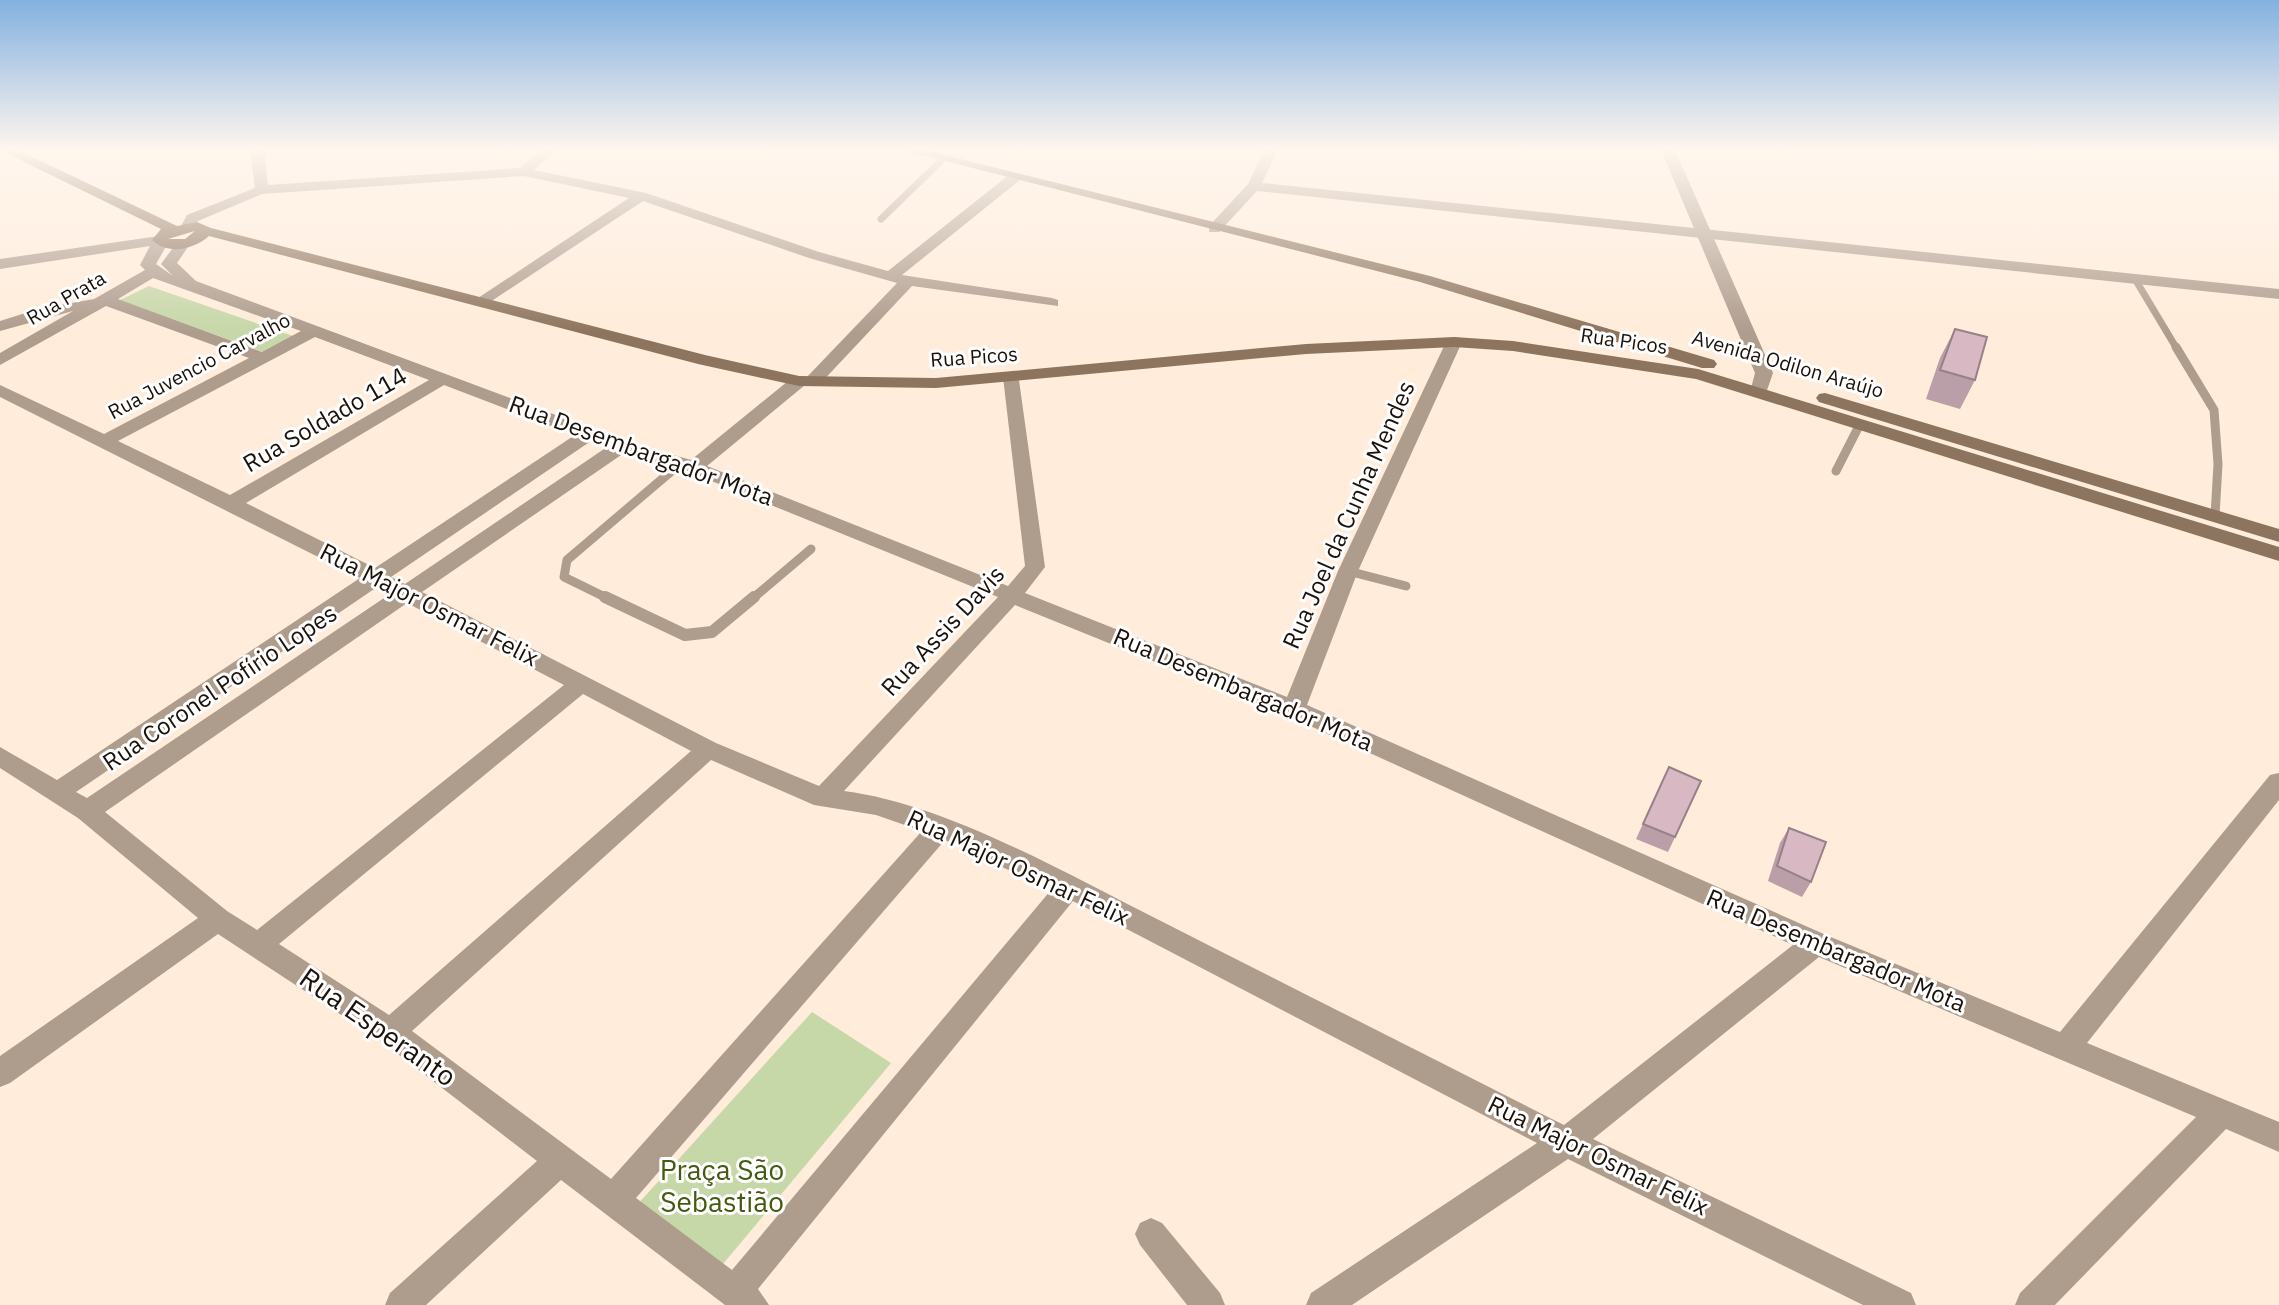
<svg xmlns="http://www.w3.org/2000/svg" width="2279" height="1305" font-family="'IBM Plex Sans',sans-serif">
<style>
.green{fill:#c6d7a8}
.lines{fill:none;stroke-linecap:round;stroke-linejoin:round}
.service-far2{stroke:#ae9c8d;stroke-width:7}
.service-far1{stroke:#ae9c8d;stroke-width:9}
.service{stroke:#ae9c8d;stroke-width:12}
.minor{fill:#ae9c8d;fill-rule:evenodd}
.tertiary{fill:#ae9c8d;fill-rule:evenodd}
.secondary{fill:#8d745e;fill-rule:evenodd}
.wall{fill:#ba9ea8}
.building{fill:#d8b8c3;stroke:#978188;stroke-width:2}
.labels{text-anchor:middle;stroke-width:6;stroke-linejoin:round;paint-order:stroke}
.far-street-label{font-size:20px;fill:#1a120a;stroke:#fff}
.street-label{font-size:24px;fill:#1a120a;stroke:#fff}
.near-street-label{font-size:28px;fill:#1a120a;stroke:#fff}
.near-park-label{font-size:28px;fill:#465911;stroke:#fff}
</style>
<rect width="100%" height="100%" fill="#ffecda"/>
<g class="green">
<polygon points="149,286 296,337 266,353 120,300"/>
<polygon points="812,1012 891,1063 718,1270 636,1206"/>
</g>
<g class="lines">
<g class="service-far2">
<polyline points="881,219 943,159"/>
<polyline points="2135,279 2177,349"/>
</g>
<g class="service-far1">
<polyline points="2176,347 2214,410 2218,464 2215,516"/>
<polyline points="1836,471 1860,424"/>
<polyline points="1348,571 1406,586"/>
<polyline points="609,599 564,577 567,560 681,463"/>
<polyline points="752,599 811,549"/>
</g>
<polyline class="service" points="605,597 685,635 712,632 754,597"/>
<g class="minor">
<path d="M250 150H264L268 185 520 168 541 150H556L534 170 646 193 819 252 888 271 1010 174H1020V180L902 275 1052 298 1058 300V306L912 286 818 386 805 385 707 466 1008 586 1025 566 1003 377 1012 372 1018 373 1045 567 1025 593 1287 697 1338 571 1446 342 1454 337 1460 338 1462 342 1358 571 1307 705 1826 935 2060 1032 2270 775 2279 773V800L2087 1043 2279 1122V1152L2226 1129 2055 1305H2015L2020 1293 2196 1117 1819 957 1593 1139 1911 1293 1916 1305H1863L1568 1159 1352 1305H1306L1311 1293 1537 1143 1073 901 758 1289 769 1305H725L561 1180 426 1305H385L390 1293 537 1161 381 1041 218 934 10 1083 0 1087V1056L198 918 78 818 0 768V747L57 780 360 578 0 397V385L104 434 249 358 106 306 0 365V353L73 311 0 331V321L38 309 94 299 145 270 140 265 150 246 0 269V259L159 236 168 243 156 264 173 276 161 264 178 241H188L190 244 177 263 196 281 628 442 691 460 793 377 806 378 897 283 809 258 643 201 484 306 476 301 478 298 629 198 524 176 262 194 198 221 193 229H183L181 226 187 215 255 188ZM153 278 301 331 262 352 118 299ZM315 337 429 380 230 495 118 441ZM444 385 575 435 375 568 246 503ZM591 441 607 447 405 584 391 577ZM624 453 687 471 998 597 819 786 716 743 422 592ZM377 587 390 594 87 798 76 792ZM407 603 564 685 257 930 227 911 105 812ZM1015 605 1286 715 1793 945 1564 1125C1428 1056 1293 988 1157 919 1065 873 946 804 844 791ZM583 694 691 751 389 1015 279 944ZM711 760 814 805 876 815 922 831 611 1179 412 1031ZM945 840 1051 890 732 1270 636 1198Z"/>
<polygon points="1661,150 1675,150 1773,373 1765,396 1753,396 1750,392 1755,373"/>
<polygon points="1151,1218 1162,1223 1220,1293 1225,1305 1187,1305 1140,1245 1135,1234 1140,1223"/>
</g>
<polygon class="tertiary" points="1264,150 1278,150 1262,183 2279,289 2279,299 1257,191 1219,232 1209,232 1209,226 1248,184"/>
<g class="secondary">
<path d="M0 150H18L177 226 197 222 211 228 705 355 799 376 936 378 1306 344 1454 337 1513 341 1698 369 2279 547V561L1696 379 1513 351 1454 347 1306 354 936 388 799 386 698 364 209 236C193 250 168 255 152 240L161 229ZM195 231 185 239H168Z"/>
<polygon points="902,150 925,150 1430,276 1714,360 1717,364 1714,368 1702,368 1420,282"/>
<polygon points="1825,393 2279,529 2279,542 1819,402 1816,398 1819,394"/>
</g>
</g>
<g class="wall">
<polygon points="1955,329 1975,380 1960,409 1926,399 1940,358"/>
<polygon points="1669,767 1675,837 1668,852 1636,839"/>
<polygon points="1789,828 1811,882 1802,897 1768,881 1780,843"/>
</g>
<g class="building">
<polygon points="1955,329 1987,337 1975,380 1940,370"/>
<polygon points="1669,767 1701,781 1675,837 1643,824"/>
<polygon points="1789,828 1826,842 1811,882 1777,866"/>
</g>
<linearGradient id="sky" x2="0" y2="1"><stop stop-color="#83b1e0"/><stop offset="0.45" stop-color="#fff6ee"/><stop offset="1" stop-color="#fff6ee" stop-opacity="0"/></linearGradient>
<rect width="2279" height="333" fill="url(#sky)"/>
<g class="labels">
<g class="far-street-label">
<text transform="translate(66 298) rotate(-30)" y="7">Rua Prata</text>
<text transform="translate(1624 341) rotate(8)" y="7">Rua Picos</text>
<text transform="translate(974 357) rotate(-4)" y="7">Rua Picos</text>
<text transform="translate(1788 364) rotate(16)" y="7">Avenida Odilon Araújo</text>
<text transform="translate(199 366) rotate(-28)" y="7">Rua Juvencio Carvalho</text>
</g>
<g class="street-label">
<text transform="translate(325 420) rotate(-30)" y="8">Rua Soldado 114</text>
<text transform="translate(641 451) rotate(20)" y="8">Rua Desembargador Mota</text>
<text transform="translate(1349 515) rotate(-66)" y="8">Rua Joel da Cunha Mendes</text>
<text transform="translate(429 605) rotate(27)" y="8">Rua Major Osmar Felix</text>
<text transform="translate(943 631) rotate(-47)" y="8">Rua Assis Davis</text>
<text transform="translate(220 688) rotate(-34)" y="8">Rua Coronel Pofírio Lopes</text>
<text transform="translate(1243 690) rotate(23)" y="8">Rua Desembargador Mota</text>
<text transform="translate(1018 868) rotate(25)" y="8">Rua Major Osmar Felix</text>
<text transform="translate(1836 951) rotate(23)" y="8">Rua Desembargador Mota</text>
<text transform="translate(1598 1156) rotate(26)" y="8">Rua Major Osmar Felix</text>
</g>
<g class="near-street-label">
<text transform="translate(378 1027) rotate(35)" y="10">Rua Esperanto</text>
</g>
<g class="near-park-label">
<text x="722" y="1180">Praça São<tspan x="722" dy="32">Sebastião</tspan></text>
</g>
</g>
</svg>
